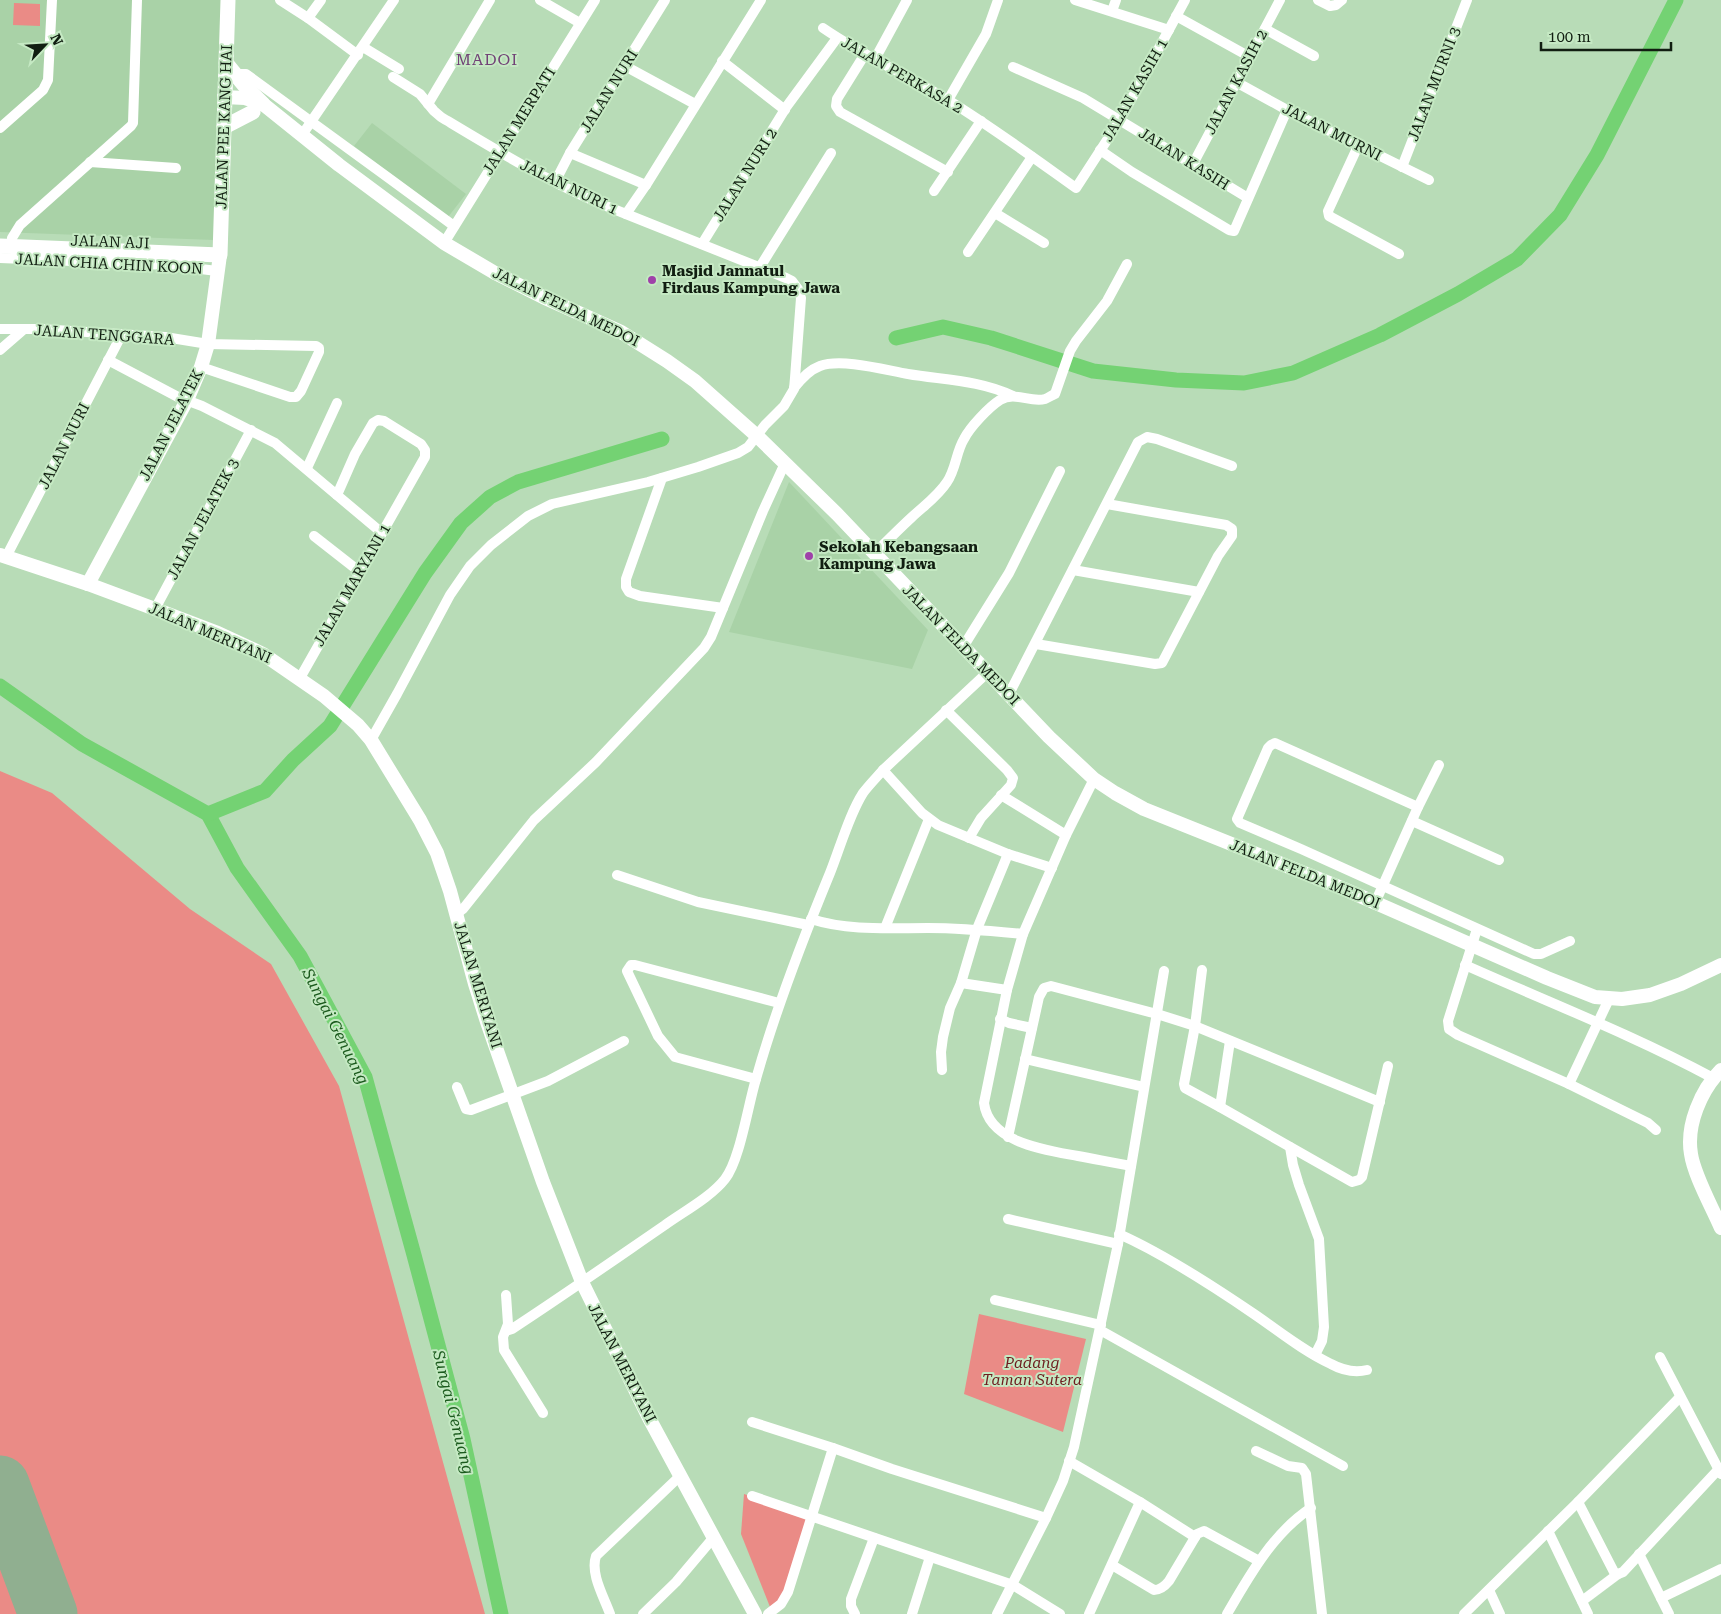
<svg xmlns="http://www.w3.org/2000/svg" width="1721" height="1614" font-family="'Roboto Serif',serif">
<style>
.built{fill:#a9d2a7}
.green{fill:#ea8b86}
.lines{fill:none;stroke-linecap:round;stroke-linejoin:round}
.river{stroke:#74d273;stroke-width:15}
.runway{stroke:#90af90;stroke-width:59}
.street{stroke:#fff;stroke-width:10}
.secondary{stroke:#fff;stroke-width:14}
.primary{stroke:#fff;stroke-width:15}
.poi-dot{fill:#9f41a9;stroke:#c5e9c3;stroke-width:2}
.labels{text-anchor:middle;stroke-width:4;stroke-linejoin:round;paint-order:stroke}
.street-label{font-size:15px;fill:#111e11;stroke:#c5e9c3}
.poi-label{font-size:15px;font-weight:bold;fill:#111e11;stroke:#c5e9c3;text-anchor:start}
.park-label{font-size:15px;font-style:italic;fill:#6d1d1f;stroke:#c5e9c3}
.neighbourhood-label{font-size:16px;letter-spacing:1px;fill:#714276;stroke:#c5e9c3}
.water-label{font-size:16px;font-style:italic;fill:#1b5a1d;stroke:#c5e9c3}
</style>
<rect width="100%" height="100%" fill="#b8dcb7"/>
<g class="built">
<polygon points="0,0 222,0 214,240 0,232"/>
<polygon points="372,123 466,194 448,217 354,146"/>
<polygon points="789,482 928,630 912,669 729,632"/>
</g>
<g class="green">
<polygon points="14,3 40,4 40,26 13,25"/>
<polygon points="0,771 52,793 190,909 271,964 339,1086 485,1614 0,1614"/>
<polygon points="979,1314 1086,1339 1063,1432 964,1394"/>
<polygon points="744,1494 812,1516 788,1592 772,1612 741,1534"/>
</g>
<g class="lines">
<g class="river">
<polyline points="896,338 943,327 991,338 1093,371 1176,380 1244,383 1293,373 1380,335 1458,294 1517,259 1560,215 1597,155 1676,0"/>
<polyline points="0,686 82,744 208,814 237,868 300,956 365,1077 414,1255 463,1439 501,1614"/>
<polyline points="208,814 265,791 293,760 330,726 425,573 461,523 490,497 518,482 662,439"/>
</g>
<polyline class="runway" points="0,1485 48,1614"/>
<g class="street">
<polyline points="280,0 308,18 358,55"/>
<polyline points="540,0 580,23"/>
<polyline points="1075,0 1169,30"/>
<polyline points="1318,0 1330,6 1336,5 1342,0"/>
<polyline points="1112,11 1116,0"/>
<polyline points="1176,16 1250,57"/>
<polyline points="308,18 321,0"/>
<path d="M823 28C862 55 907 75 948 100 992 127 1034 158 1076 188L1120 120 1185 0"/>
<polyline points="1265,29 1314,56"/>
<polyline points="363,47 399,69"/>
<polyline points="865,54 837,99 836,106 840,112 948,172"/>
<polyline points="875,59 907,0"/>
<polyline points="722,61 785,110"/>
<polyline points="625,66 695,104"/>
<polyline points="1013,67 1083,98 1248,198"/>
<polyline points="234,74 246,74 390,179 454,226"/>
<path d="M393 77 420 94 434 111 441 117C501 153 561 190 626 214L646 185 761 0"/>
<polyline points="1236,82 1287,110 1429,180"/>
<polyline points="948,100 986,34 998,0"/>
<polyline points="428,104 490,0"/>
<polyline points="0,128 43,90 48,80 52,0"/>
<polyline points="302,135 394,0"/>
<polyline points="1358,146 1328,211 1329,216 1399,254"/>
<polyline points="1100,150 1132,172 1229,230 1234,231 1287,110"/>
<polyline points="570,153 646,185"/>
<polyline points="90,162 176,168"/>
<polyline points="1193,164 1280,0"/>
<polyline points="1402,167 1467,0"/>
<polyline points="555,182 570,153 665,0"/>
<polyline points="934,191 981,121"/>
<polyline points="995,213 1044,243"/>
<polyline points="444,243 595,0"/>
<polyline points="702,244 787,106 837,38"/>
<polyline points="11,247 12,238 20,225 131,126 133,123 137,0"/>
<polyline points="968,252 1032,157"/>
<polyline points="0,258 168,265 217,271"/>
<polyline points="760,267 831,153"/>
<polyline points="0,329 40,329 165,337 208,344 316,346 319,348 319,352 301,391 296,397 290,397 201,367"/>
<polyline points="0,350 23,330"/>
<polyline points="108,360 178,397 202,406 275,443 382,533"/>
<path d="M794 388C801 379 809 370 820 366 842 358 885 370 908 374 943 380 980 380 1013 396"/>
<polyline points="307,468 337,403"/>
<polyline points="662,478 626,579 626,587 629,592 640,596 723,608"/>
<polyline points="314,536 360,572"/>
<path d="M874 554C887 541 899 529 912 517 925 505 938 496 947 482 956 469 956 452 964 439 970 427 989 407 1000 400 1015 391 1030 403 1045 399 1048 398 1052 395 1055 394L1070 351 1076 341 1107 301 1127 264"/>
<polyline points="6,557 122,334"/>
<polyline points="1073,570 1199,592"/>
<polyline points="155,609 251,430"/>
<polyline points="1036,644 1155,664 1162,663 1218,556 1232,536 1232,529 1226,525 1107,504"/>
<polyline points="963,647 1009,573 1060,471"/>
<polyline points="300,678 425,457 425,450 421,444 384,421 378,420 373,423 355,454 337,495"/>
<polyline points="1009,694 1138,442 1147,437 1157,439 1232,466"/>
<polyline points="946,710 1007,770 1013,778 1011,785 981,818 969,838"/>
<polyline points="371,740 397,694 450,595 470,566 491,545 528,516 552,504 648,482 698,467 738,453 748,447 765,425 784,406 794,389 795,378 801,298 798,289 792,281 786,278 626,214"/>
<polyline points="883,770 922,813 938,825 1008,854 1052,868"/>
<path d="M1094 779 1066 835 1023 934 1007 990 984 1103C989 1143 1046 1150 1078 1156 1095 1159 1113 1163 1131 1166"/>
<polyline points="1001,795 1066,835"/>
<polyline points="1418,807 1275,743 1271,745 1268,748 1237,819 1240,823 1301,849 1534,954 1541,954 1570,941"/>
<polyline points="1412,821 1499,860"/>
<polyline points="617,875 698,902 808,925"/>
<polyline points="1375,903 1418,807 1439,765"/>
<polyline points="456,914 463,909 534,820 596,762 704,648 711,637 763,511 785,463"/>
<path d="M811 919C848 931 889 928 928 928 960 928 992 931 1023 934"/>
<polyline points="885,928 929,819"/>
<polyline points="1477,929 1448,1021 1449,1029 1458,1035 1569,1084 1648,1123 1656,1130"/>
<path d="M1465 965C1548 1002 1633 1035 1713 1078"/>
<polyline points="1202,970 1195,1026 1184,1084 1185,1088 1220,1107 1352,1182 1359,1180 1362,1177 1388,1066"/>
<polyline points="961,983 1007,990"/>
<polyline points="1000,1019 1009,1023 1032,1028"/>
<polyline points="1025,1059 1144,1087"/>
<polyline points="942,1070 941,1052 943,1037 950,1008 961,983 977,929 1008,854"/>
<polyline points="756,1079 675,1057 658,1036 627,971 631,965 635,965 779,1003"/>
<polyline points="1569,1084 1609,999"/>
<polyline points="457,1087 466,1109 471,1110 548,1081 624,1041"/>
<polyline points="1220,1107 1230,1041"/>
<polyline points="1008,1137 1039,997 1044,988 1051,986 1157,1014 1195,1026 1380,1102"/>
<polyline points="1290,1147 1293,1165 1299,1185 1319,1239 1324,1327 1322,1341 1315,1355"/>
<polyline points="1008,1219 1118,1244"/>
<path d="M1119 1234C1164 1254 1213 1286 1254 1314 1279 1331 1303 1351 1331 1364 1342 1370 1354 1373 1367 1370"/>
<polyline points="506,1295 508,1324 503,1337 504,1350 543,1413"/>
<polyline points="995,1300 1101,1325"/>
<polyline points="1100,1330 1343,1466"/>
<path d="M506 1331 512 1329C564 1295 614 1260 665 1225 683 1212 711 1197 725 1179 740 1160 748 1105 756 1079 776 1008 802 941 830 873 840 848 849 815 863 793 869 785 876 778 883 770L988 672"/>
<polyline points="1660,1357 1721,1474"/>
<polyline points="752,1422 833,1448 892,1469 1046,1518"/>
<polyline points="1256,1451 1288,1466 1302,1468 1306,1474 1322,1614"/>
<polyline points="1069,1461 1140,1502 1195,1537"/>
<polyline points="752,1496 1013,1585 1060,1614"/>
<polyline points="1578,1502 1614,1572 1618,1574 1623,1572 1718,1470"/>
<polyline points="1548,1531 1588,1614"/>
<polyline points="1639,1554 1669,1614"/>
<path d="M1112 1565 1154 1590C1161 1590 1165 1586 1169 1581L1197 1534 1204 1531 1259 1561"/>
<polyline points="1489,1590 1500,1614"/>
<polyline points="1661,1598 1721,1569"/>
<polyline points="1582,1601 1618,1574"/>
<path d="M610 1614C604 1597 590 1574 596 1556L680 1476"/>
<polyline points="643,1614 676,1582 714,1537"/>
<polyline points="768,1614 781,1604 788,1592 833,1448"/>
<polyline points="855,1614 851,1606 851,1599 874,1538"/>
<polyline points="912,1614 930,1557"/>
<polyline points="997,1614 1046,1518 1063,1481 1074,1447 1118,1244 1164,971"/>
<polyline points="1089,1614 1140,1502"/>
<path d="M1227 1614C1249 1576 1273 1533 1311 1508"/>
<polyline points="1464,1614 1578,1502 1680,1397"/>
</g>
<g class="secondary">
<polyline points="224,97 245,98 263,104 339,165 444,243 495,273 543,297 621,332 667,361 695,381 757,436 837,514 1049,737 1094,779 1115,793 1144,809 1344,889 1547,978 1595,997 1622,999 1650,995 1681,984 1721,965"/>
<polyline points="0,555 88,584 155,609 218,633 263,654 324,696 358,725 371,740 420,820 437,853 450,891 475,984 487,1022 543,1182 582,1282 649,1418 755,1614"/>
<polyline points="88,584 187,400 201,367 208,344 220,255"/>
<path d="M1721 1070C1701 1090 1686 1125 1691 1154 1694 1175 1712 1207 1721 1228"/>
</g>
<g class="primary">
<polyline points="226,63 244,85 263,104"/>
<polyline points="224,127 253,112"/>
<polyline points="0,246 220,255 228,0"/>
</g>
</g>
<g class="poi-dot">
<circle cx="652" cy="280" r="5"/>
<circle cx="809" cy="556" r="5"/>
</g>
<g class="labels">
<g class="street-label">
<text transform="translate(902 75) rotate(30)" y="5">JALAN PERKASA 2</text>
<text transform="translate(1236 82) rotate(-62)" y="5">JALAN KASIH 2</text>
<text transform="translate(1434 84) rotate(-69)" y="5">JALAN MURNI 3</text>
<text transform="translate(1135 90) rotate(-60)" y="5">JALAN KASIH 1</text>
<text transform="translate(609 91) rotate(-58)" y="5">JALAN NURI</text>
<text transform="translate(519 121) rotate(-58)" y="5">JALAN MERPATI</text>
<text transform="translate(224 127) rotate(-88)" y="5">JALAN PEE KANG HAI</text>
<text transform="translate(1332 132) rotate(27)" y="5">JALAN MURNI</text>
<text transform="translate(1184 159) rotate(32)" y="5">JALAN KASIH</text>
<text transform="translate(745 175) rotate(-58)" y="5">JALAN NURI 2</text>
<text transform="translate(569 187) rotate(26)" y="5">JALAN NURI 1</text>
<text transform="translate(110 242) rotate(2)" y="5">JALAN AJI</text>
<text transform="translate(109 264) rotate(3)" y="5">JALAN CHIA CHIN KOON</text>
<text transform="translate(566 307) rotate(26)" y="5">JALAN FELDA MEDOI</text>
<text transform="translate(104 335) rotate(4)" y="5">JALAN TENGGARA</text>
<text transform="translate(171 425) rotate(-63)" y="5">JALAN JELATEK</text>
<text transform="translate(64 446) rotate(-63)" y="5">JALAN NURI</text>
<text transform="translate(203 519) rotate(-62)" y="5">JALAN JELATEK 3</text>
<text transform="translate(352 585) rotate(-60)" y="5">JALAN MARYANI 1</text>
<text transform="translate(210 633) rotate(23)" y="5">JALAN MERIYANI</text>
<text transform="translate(961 645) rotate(46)" y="5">JALAN FELDA MEDOI</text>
<text transform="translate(1305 874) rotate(22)" y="5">JALAN FELDA MEDOI</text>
<text transform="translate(478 985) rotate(73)" y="5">JALAN MERIYANI</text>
<text transform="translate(622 1363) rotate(63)" y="5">JALAN MERIYANI</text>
</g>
<g class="poi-label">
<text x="662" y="276">Masjid Jannatul<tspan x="662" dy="17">Firdaus Kampung Jawa</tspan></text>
<text x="819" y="552">Sekolah Kebangsaan<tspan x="819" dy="17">Kampung Jawa</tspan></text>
</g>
<g class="park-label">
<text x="1032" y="1368">Padang<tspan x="1032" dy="17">Taman Sutera</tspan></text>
</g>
<g class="neighbourhood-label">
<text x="487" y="65">MADOI</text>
</g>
<g class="water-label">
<text transform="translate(336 1026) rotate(63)" y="6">Sungai Genuang</text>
<text transform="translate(454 1412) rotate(76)" y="6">Sungai Genuang</text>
</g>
</g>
<g transform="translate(45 45) rotate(65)" stroke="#c5e9c3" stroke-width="4" paint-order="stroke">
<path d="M0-4L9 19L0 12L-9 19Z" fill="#111e11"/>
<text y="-8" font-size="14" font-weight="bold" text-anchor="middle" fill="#111e11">N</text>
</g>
<path d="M1541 42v8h130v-8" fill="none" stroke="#111e11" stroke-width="2.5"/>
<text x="1548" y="42" font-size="15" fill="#111e11" stroke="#c5e9c3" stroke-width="4" paint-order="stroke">100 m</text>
</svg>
